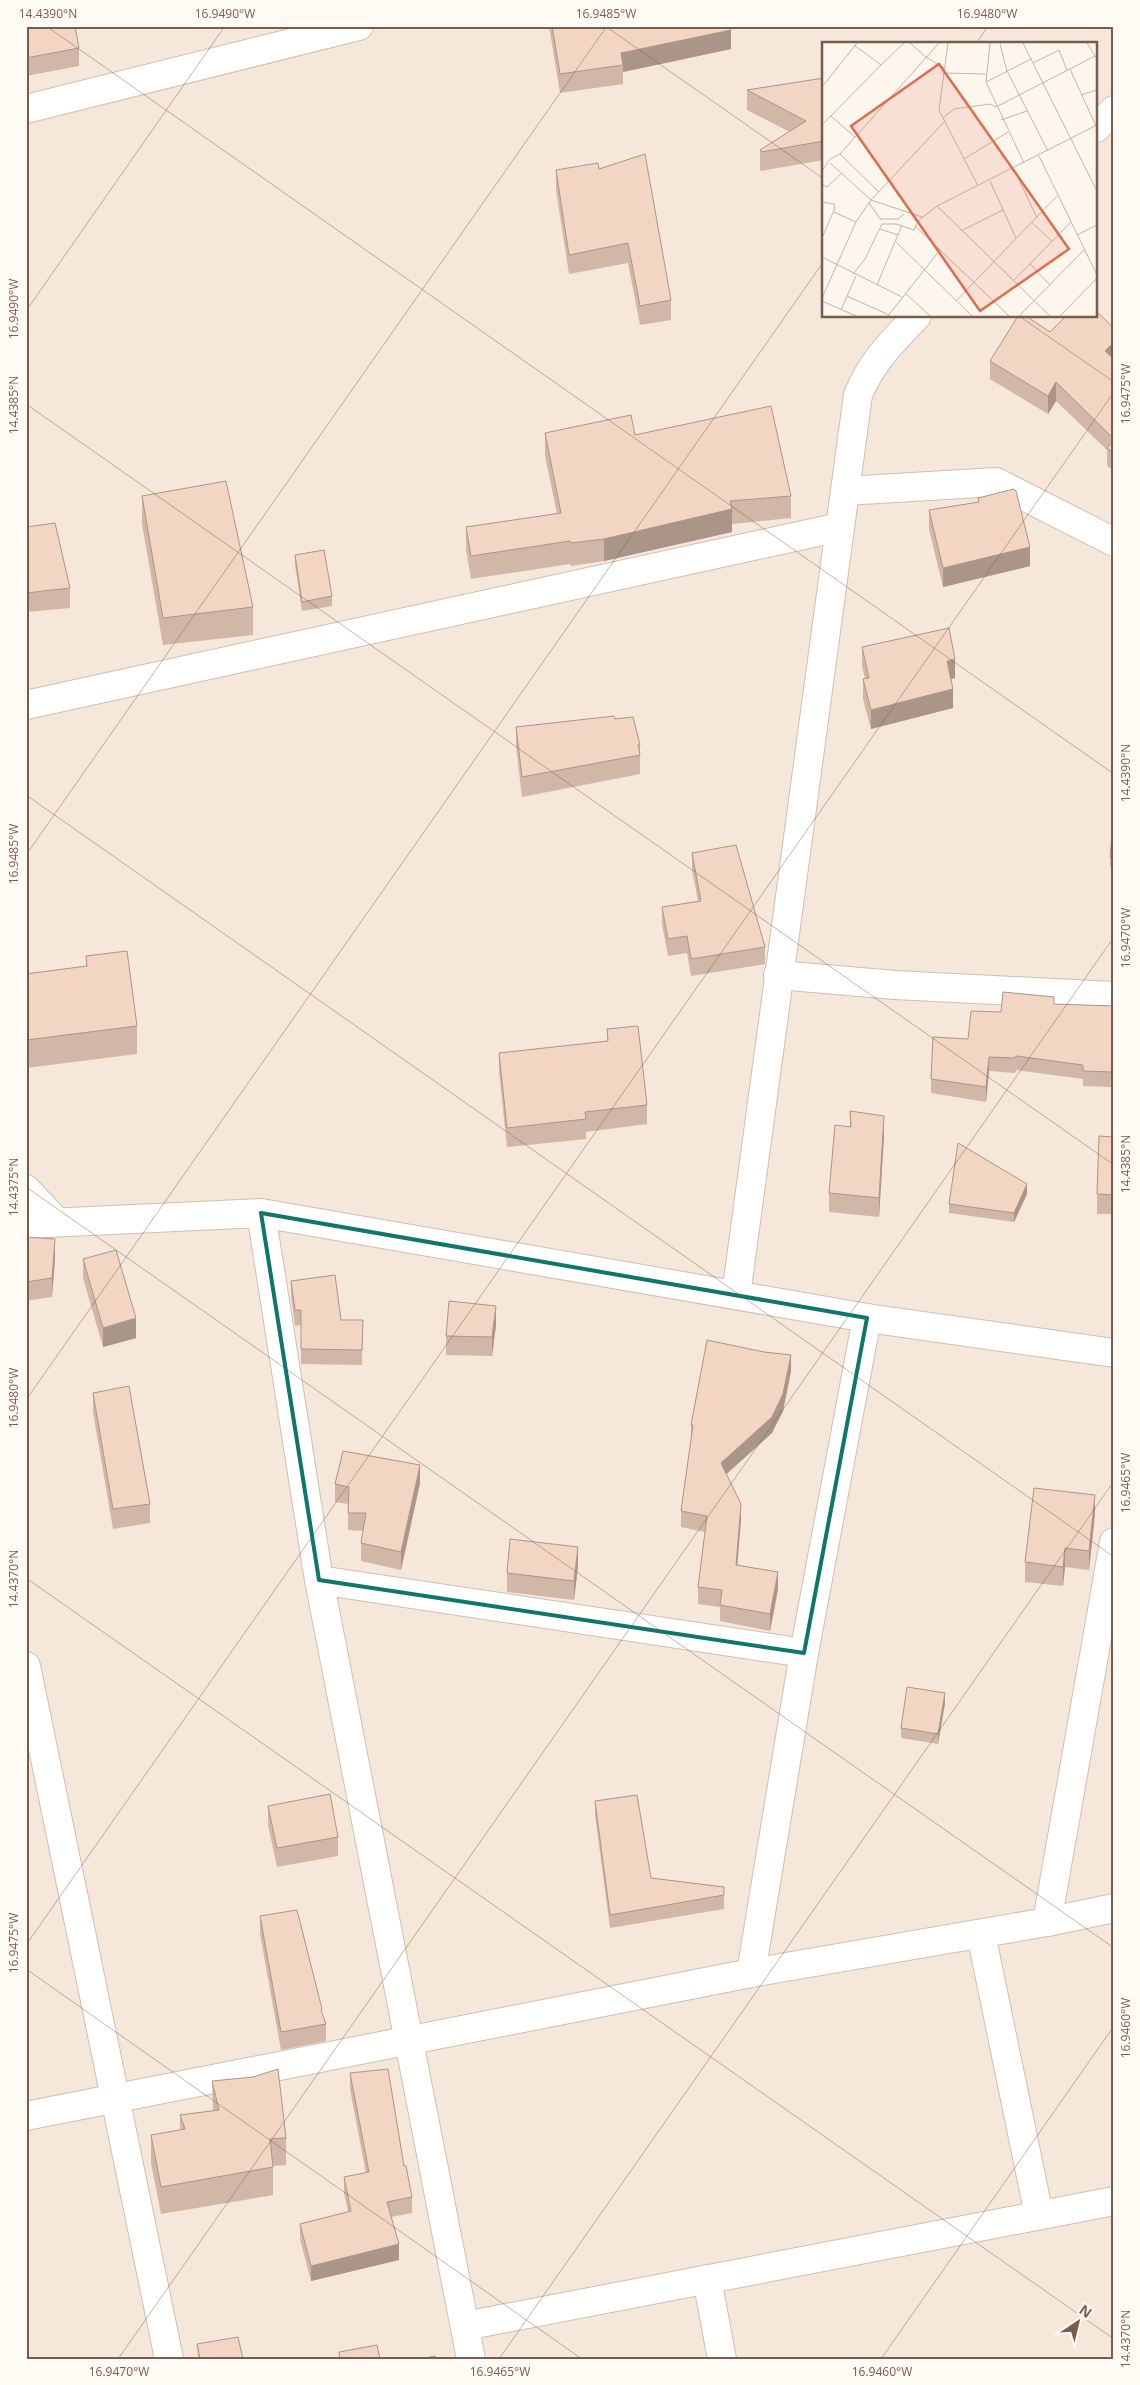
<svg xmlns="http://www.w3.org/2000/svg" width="1140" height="2385" font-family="'Open Sans',sans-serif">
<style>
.residential{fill:#f5e8da;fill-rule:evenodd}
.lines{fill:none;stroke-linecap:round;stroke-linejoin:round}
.street-casing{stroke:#d1beb0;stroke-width:30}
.street{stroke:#fff;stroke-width:28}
.wall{fill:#d1b7a8}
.shaded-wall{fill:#aa9588}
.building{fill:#f3d5c3;stroke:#aa9588}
.marked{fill:none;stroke:#0f766e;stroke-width:4;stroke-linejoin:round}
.ticks{fill:none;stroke:#7a5c4d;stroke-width:1;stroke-opacity:0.45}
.inset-road{fill:none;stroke:#c5b3a7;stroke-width:1}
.view{fill:#dc6d51;fill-opacity:0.15;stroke:#dc6d51;stroke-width:2.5}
.inset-edge{fill:none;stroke:#7a5c4d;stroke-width:2.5}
.neatline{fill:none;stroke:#7a5c4d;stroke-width:2}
.ticks-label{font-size:12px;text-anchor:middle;fill:#7a5c4d}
</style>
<rect width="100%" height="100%" fill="#fdf6ec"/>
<path class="residential" d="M26 26H1114V2359H26ZM824 44H1096V316H824Z"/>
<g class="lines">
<g class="street-casing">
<g id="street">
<polyline points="26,109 359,26"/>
<polyline points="1096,128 1114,110"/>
<polyline points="845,491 996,482 1114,542"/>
<polyline points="26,705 840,527"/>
<polyline points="778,975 895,985 1114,996"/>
<polyline points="26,1189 57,1222"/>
<polyline points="261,1213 319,1580 471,2359"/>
<polyline points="26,1224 261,1213 867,1318 1114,1353"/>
<path d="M736 1295 858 395C872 361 892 342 917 316"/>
<polyline points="319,1580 804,1653"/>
<polyline points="26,1666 169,2359"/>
<polyline points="1047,1922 1114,1542"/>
<polyline points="981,1934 1039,2215"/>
<polyline points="751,1973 804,1653 867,1318"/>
<polyline points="26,2116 751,1973 1047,1922 1114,1908"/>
<polyline points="707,2279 722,2359"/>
<polyline points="465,2326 1114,2201"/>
</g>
</g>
<use href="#street" class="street"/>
</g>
<g class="wall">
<polygon points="26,26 79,48 79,66 26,76"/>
<polygon points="549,26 730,26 731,49 623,72 623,84 560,93"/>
<polygon points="824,78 824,160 761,171 760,169 760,150 790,132 747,110 747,90"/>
<polygon points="599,169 671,300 671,320 640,325 628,263 569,274 556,190 556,170"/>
<polygon points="1114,328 1114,471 1107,466 1107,450 1056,401 1048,414 990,379 990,361 1050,332"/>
<polygon points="545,433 635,435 791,496 791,518 732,524 732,532 604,561 571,566 570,564 471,579 466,550 466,527 557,514 545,456"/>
<polygon points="142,496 253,607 253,635 163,645 142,524"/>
<polygon points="978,498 1030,566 943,587 929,529 929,510 978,502"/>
<polygon points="26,527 70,588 70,608 26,612"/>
<polygon points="295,555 332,596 332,606 302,611 295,565"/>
<polygon points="862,647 955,678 951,679 953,708 871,729 863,699 863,679 865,679 862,666"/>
<polygon points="615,719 640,745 640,774 522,797 516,746 516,727"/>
<polygon points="1114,822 1114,868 1110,867 1110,857"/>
<polygon points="692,853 765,947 765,964 691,976 687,953 668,956 662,924 662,907 698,901 692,870"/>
<polygon points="86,956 137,1026 137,1054 26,1068 26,974 86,966"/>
<polygon points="1054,1004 1114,1006 1114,1055 1112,1087 1083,1086 1083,1079 1016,1070 1015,1073 989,1071 986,1102 931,1093 931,1079 968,1039 1001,1012"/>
<polygon points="607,1029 647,1105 647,1124 586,1132 586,1139 507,1147 499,1072 499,1053 607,1042"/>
<polygon points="850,1111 884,1136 879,1217 829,1212 829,1193 850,1127"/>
<polygon points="1114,1137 1114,1214 1097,1214 1097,1194"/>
<polygon points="1027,1194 1014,1222 949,1213 949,1204"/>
<polygon points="26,1237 55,1259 52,1297 26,1301"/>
<polygon points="83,1259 136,1338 103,1347 83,1278"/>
<polygon points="291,1281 341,1320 363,1320 362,1365 301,1364 301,1325 295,1326 291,1296"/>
<polygon points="496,1325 492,1356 446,1355 446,1336"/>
<polygon points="791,1371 783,1411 772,1433 726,1474 741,1520 737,1565 778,1589 770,1631 720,1621 720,1607 698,1604 698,1587 705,1532 681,1527 681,1511 691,1441 691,1425"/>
<polygon points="93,1393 150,1504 150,1523 113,1529 93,1412"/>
<polygon points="420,1483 401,1570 361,1561 361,1543 363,1531 348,1530 348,1504 335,1502 335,1484"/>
<polygon points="1095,1514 1089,1570 1065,1567 1063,1586 1025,1582 1025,1562"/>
<polygon points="578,1566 574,1600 507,1592 507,1573"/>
<polygon points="945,1703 938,1744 901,1738 901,1728"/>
<polygon points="595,1801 651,1878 724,1887 724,1909 610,1928 595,1815"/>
<polygon points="268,1806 338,1837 338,1856 277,1867 268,1825"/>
<polygon points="260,1916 322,2014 326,2024 326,2041 281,2050 260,1934"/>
<polygon points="350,2073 404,2166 412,2197 412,2213 391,2217 399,2260 311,2281 300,2239 300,2224 348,2212 344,2193 344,2177 366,2173 350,2089"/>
<polygon points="212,2081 286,2138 286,2165 273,2166 273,2195 161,2214 151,2163 151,2135 180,2130 180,2115 213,2111"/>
<polygon points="197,2344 243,2359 198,2359"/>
</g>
<g class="shaded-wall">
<polygon points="731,30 731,49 623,72 623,65 621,53"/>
<polygon points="1114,342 1114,361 1105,351"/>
<polygon points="1056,382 1056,401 1048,414 1048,396"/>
<polygon points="732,509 732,532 604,561 604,539"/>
<polygon points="1030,547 1030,566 943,587 943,568"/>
<polygon points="955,659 955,678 947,680 947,661"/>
<polygon points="953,689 953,708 871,729 871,710"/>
<polygon points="1114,1041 1114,1055 1112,1087 1112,1072"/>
<polygon points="989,1057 989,1071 986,1102 986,1087"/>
<polygon points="884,1116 884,1136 879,1217 879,1198"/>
<polygon points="1027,1184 1027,1194 1014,1222 1014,1213"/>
<polygon points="55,1239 55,1259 52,1297 52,1278"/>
<polygon points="496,1306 496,1325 492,1356 492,1337"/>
<polygon points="136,1318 136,1338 103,1347 103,1328"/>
<polygon points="791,1355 791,1371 783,1411 772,1433 721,1479 721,1463"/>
<polygon points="420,1465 420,1483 401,1570 401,1552"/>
<polygon points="1095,1495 1095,1514 1089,1570 1089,1551"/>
<polygon points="741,1504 741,1520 736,1581 736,1565"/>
<polygon points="578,1547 578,1566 574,1600 574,1581"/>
<polygon points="1065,1548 1065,1567 1063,1586 1063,1567"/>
<polygon points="778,1572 778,1589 770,1631 770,1614"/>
<polygon points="945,1693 945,1703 938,1744 938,1734"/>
<polygon points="399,2244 399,2260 311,2281 311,2266"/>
</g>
<g class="building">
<polygon points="26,26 75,26 79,48 26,58"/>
<polygon points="552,26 730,26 731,30 621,53 623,65 560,74"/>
<polygon points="824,78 824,141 761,152 760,150 806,121 747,90"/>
<polygon points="645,154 671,300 640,306 628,243 569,255 556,170 598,163 599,169"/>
<polygon points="1096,311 1114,328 1114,342 1105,351 1114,359 1114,439 1056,382 1048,396 990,361 1018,316 1026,316 1050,332 1066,316 1096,316"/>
<polygon points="771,406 791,496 730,501 732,509 604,539 571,543 570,541 471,556 466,527 561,513 545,433 631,415 635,435"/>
<polygon points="1114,441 1114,453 1107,448"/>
<polygon points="226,481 253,607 163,618 142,496"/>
<polygon points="1014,489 1016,491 1030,547 943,568 929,510 979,502 978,498"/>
<polygon points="55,523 70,588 26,593 26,527"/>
<polygon points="324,550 332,596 302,602 295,555"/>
<polygon points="949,628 955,659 947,661 953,689 871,710 863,679 869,678 862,647"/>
<polygon points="614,716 615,719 633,717 640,745 638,745 640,755 522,777 516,727"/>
<polygon points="1113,822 1114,822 1114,858 1110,857"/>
<polygon points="736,845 765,947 691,959 687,936 668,939 662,907 701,901 692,853"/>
<polygon points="127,951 137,1026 26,1040 26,974 87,966 86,956"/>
<polygon points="1003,992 1054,997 1054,1004 1114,1006 1114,1041 1112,1072 1083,1071 1083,1065 1016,1056 1015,1058 989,1057 986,1087 931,1079 933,1037 968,1039 971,1011 1001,1012"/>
<polygon points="638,1026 647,1105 585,1112 586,1119 507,1128 499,1053 608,1041 607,1029"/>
<polygon points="850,1111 884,1116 879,1198 829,1193 835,1125 851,1127"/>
<polygon points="1099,1136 1114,1137 1114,1195 1097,1194"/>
<polygon points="958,1143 1027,1184 1014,1213 949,1204"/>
<polygon points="26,1237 55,1239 52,1278 26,1282"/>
<polygon points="116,1250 136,1318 103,1328 83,1259"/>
<polygon points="335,1275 341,1320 363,1320 362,1350 301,1349 301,1310 295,1310 291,1281"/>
<polygon points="449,1301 496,1306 492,1337 446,1336"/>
<polygon points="707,1340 764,1352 791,1355 783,1394 772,1417 721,1463 741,1504 736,1565 778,1572 770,1614 720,1605 722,1590 698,1587 707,1516 681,1511 693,1425 691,1425"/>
<polygon points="129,1386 150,1504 113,1509 93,1393"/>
<polygon points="343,1451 420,1465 401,1552 361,1543 366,1513 348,1513 349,1487 335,1484"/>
<polygon points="1034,1488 1095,1495 1089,1551 1065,1548 1063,1567 1025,1562"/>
<polygon points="510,1539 578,1547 574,1581 507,1573"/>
<polygon points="907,1687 945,1693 938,1734 901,1728"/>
<polygon points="330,1794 338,1837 277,1848 268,1806"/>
<polygon points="637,1795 651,1878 724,1887 724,1895 610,1915 595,1801"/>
<polygon points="297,1910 322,2009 321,2010 326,2024 281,2032 260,1916"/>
<polygon points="278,2069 286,2138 270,2139 273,2167 161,2187 151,2135 185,2129 180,2115 219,2110 212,2081 253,2077"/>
<polygon points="388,2069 404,2166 406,2166 412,2197 387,2202 399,2244 311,2266 300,2224 351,2211 344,2177 369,2172 350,2073"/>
<polygon points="238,2337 243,2359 200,2359 197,2344"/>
<polygon points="377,2345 380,2359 340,2359 339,2352"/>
<polygon points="435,2356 435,2359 421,2359"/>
</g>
<path class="marked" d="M261 1213 867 1318 804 1653 319 1580Z"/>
<path class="ticks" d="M46 26 1114 774M605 26 824 179M976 44 988 26M26 311 225 26M1019 316 1114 382M26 404 1114 1165M26 795 1114 1557M26 855 607 26M26 1187 1114 1948M26 1400 824 261M26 1578 1114 2339M26 1945 1114 392M26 1969 582 2359M118 2359 1114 937M499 2359 1114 1481M881 2359 1114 2026"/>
<g transform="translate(822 42)">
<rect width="275" height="275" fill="#fdf6ec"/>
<path class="inset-road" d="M88 1 104 15 122 26M126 1 117 68 156 144M168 1 164 40 202 121M201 1 275 149M265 1 273 14M178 2 185 29 226 109M211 21 237 8 245 28M59 23 82 1M248 27 274 84M121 31 163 32M164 40 209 17M0 45 35 1M259 53 275 48M9 74 33 95M121 76 132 67 168 62 174 65 273 14 275 17M179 78 205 69M0 83 59 23 32 3M18 112 57 150M217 114 275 233M142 117 186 90M8 121 49 158 34 180 12 170M192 127 215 176M0 129 8 117 18 112 117 1M168 139 194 196M0 142 5 145 19 132M0 160 12 162 13 166 0 196M47 161 59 178M115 164 228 274M100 175 49 158 123 79M59 177H76L82 172M210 181 230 199M94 185 187 274M58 187 76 193M139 189 181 168M255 193 275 183M74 200 150 274M0 215 80 255M208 222 228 243M31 232 43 217 60 182H74L92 188 96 179 115 164 275 83M191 239 249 180M55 243 80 183M83 251 108 274M25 254 67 273M0 256 34 180M0 259 34 274M134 259 235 154M19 268 34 234M66 274 118 208M197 274 262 208M238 274 275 236"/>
<path class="view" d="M117 22 247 207 158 269 29 84Z"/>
<rect width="275" height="275" class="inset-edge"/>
</g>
<rect width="1140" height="2385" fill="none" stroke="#fffaf3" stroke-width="55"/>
<g transform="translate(1078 2322) rotate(35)" stroke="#fffaf3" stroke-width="4" paint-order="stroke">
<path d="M0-4L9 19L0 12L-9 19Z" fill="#7a5c4d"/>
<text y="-8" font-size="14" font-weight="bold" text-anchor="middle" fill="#7a5c4d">N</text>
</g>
<rect x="28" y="28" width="1084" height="2330" class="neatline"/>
<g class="ticks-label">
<text x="48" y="18">14.4390°N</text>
<text x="225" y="18">16.9490°W</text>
<text x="606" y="18">16.9485°W</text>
<text x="987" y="18">16.9480°W</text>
<text transform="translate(14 309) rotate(-90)" y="4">16.9490°W</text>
<text transform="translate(1126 394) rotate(-90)" y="4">16.9475°W</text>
<text transform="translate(14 405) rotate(-90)" y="4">14.4385°N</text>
<text transform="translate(1126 773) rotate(-90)" y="4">14.4390°N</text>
<text transform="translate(14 854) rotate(-90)" y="4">16.9485°W</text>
<text transform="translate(1126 938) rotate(-90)" y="4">16.9470°W</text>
<text transform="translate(1126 1164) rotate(-90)" y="4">14.4385°N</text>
<text transform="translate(14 1187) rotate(-90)" y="4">14.4375°N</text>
<text transform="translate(14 1398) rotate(-90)" y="4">16.9480°W</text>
<text transform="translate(1126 1483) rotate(-90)" y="4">16.9465°W</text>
<text transform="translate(14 1579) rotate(-90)" y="4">14.4370°N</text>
<text transform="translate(14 1943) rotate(-90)" y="4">16.9475°W</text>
<text transform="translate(1126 2028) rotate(-90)" y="4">16.9460°W</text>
<text transform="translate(1126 2339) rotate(-90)" y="4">14.4370°N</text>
<text x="119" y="2376">16.9470°W</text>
<text x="500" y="2376">16.9465°W</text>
<text x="882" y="2376">16.9460°W</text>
</g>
</svg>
